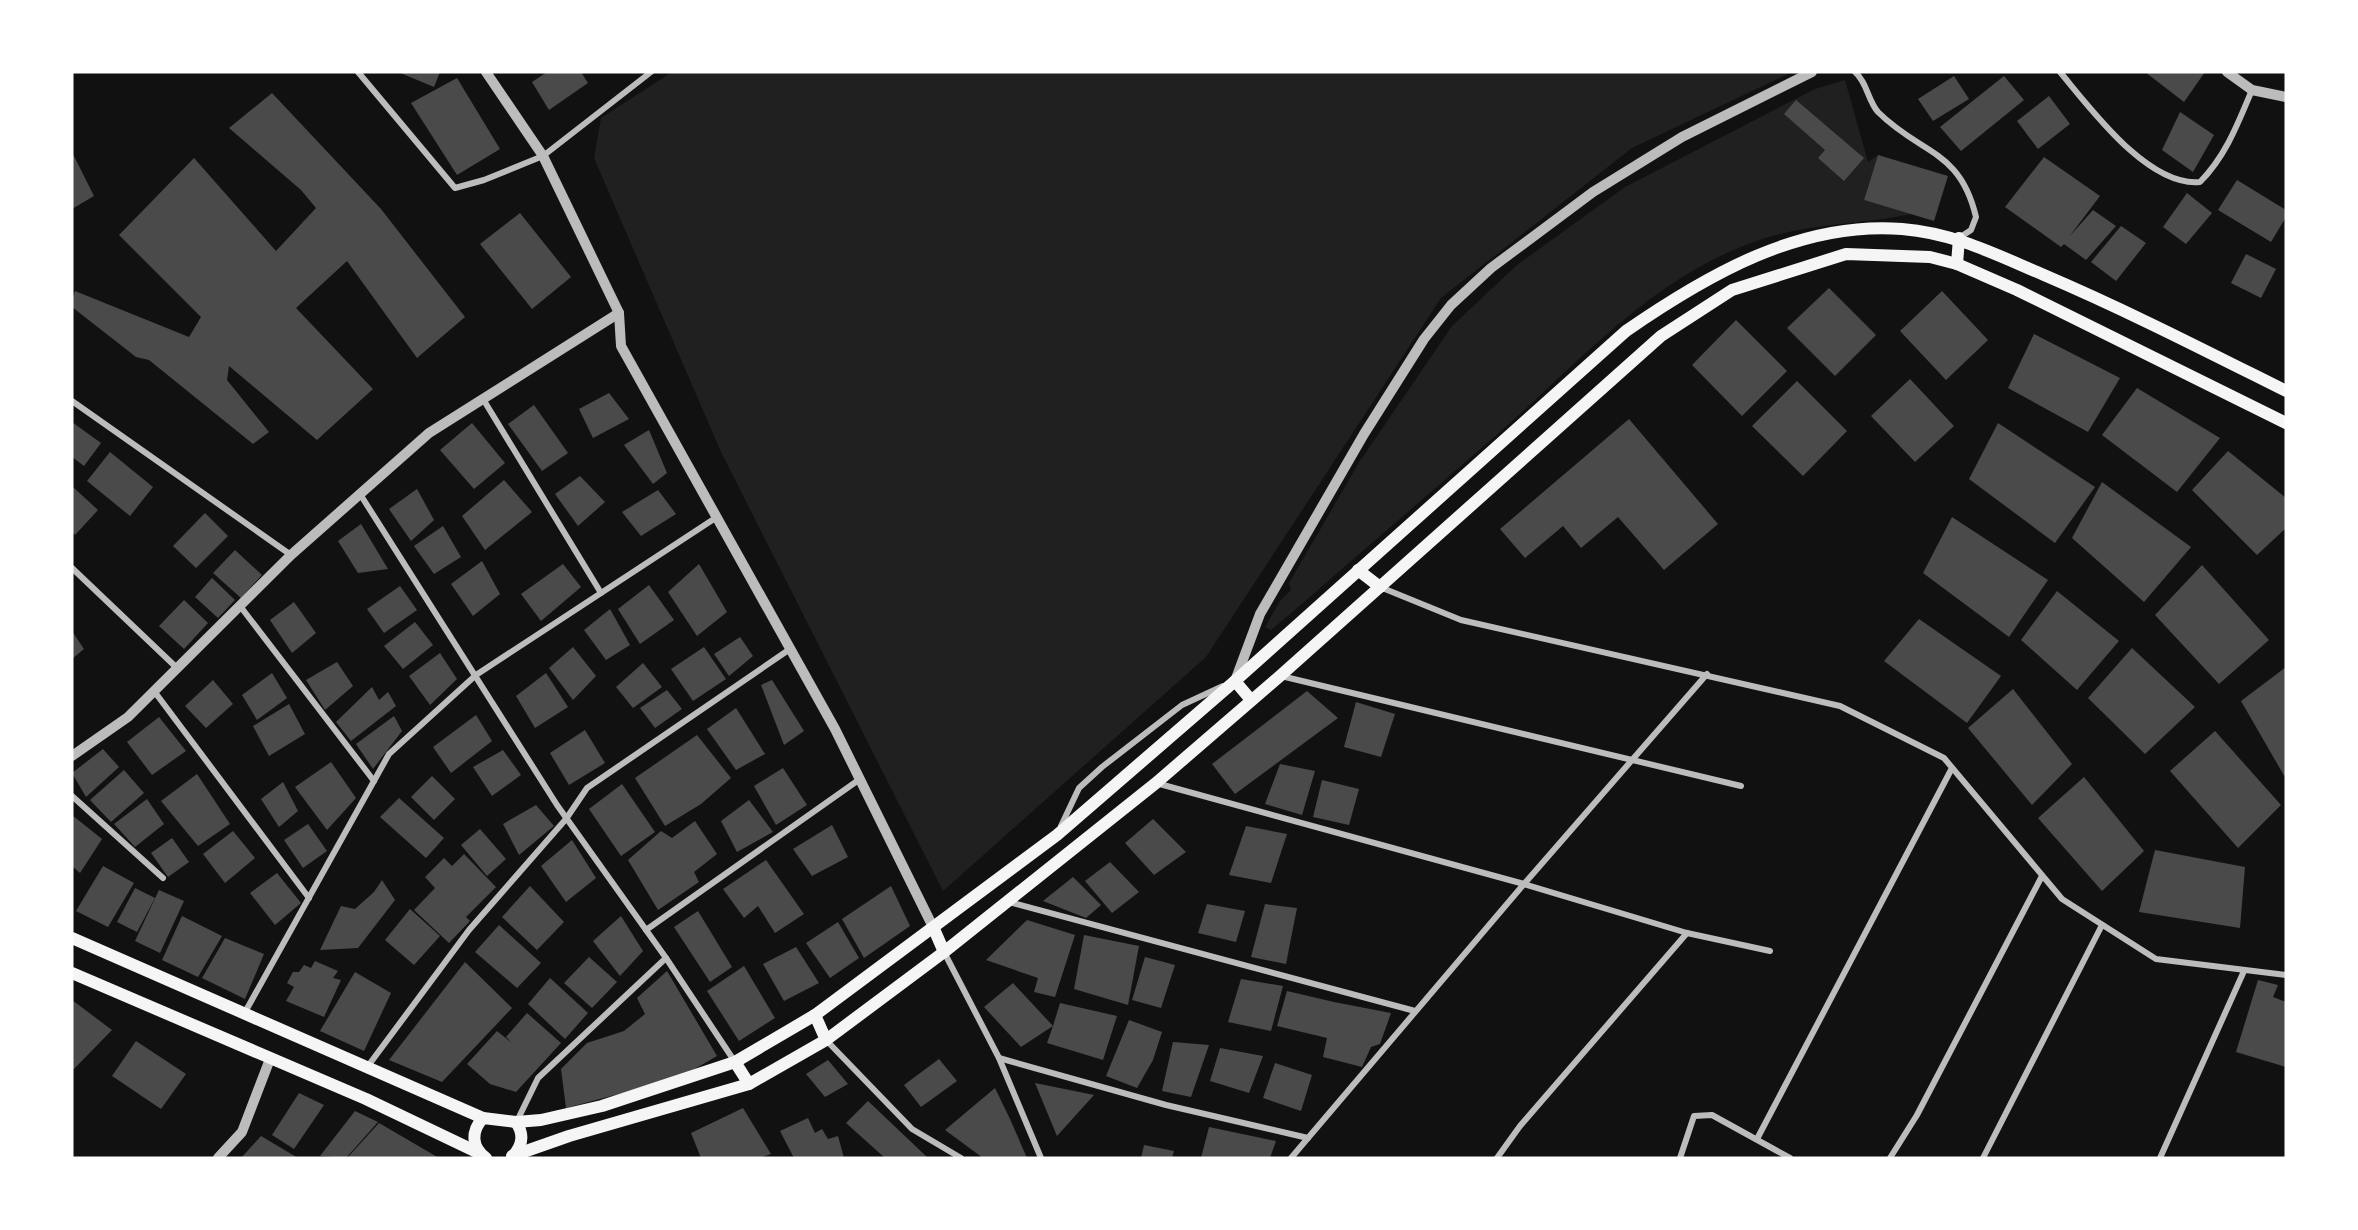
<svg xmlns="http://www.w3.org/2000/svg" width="2358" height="1230" font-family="'DejaVu Sans',sans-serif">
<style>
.green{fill:#202020}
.building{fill:#4a4a4a}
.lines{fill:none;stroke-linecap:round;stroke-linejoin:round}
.minor{stroke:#bcbcbc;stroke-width:6}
.tertiary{stroke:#bcbcbc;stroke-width:10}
.secondary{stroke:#f5f5f5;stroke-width:12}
</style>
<rect width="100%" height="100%" fill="#111"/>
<g class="green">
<polygon points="672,72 1792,72 1632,148 1441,298 1206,657 943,891 721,452 594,158 601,118"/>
<path d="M1845 80 1868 162 1878 155 1864 200 1912 214C1859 225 1802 223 1751 243 1655 278 1583 357 1509 424 1436 488 1362 551 1289 615L1271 630 1265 627 1280 601 1291 590 1289 583 1360 461 1452 326 1517 265 1625 187 1815 89Z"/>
</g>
<g class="building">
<polygon points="398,72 440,72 434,87"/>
<polygon points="547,72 581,72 588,83 549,110 532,82"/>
<polygon points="2145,72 2205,72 2184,102"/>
<polygon points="1954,76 1969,99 1933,121 1918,99"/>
<polygon points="2004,76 2024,100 1961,151 1940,127"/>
<polygon points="457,78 500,149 457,175 411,103"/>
<polygon points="272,93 381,209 465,317 417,358 347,261 296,308 373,389 317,440 229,366 227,380 269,432 253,444 149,360 136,357 72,307 72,300 75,291 189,337 201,317 119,235 194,158 276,251 316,208 301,190 229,128"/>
<polygon points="2049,96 2070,124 2038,149 2017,121"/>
<polygon points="1796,100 1864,158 1844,181 1818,158 1825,150 1784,114"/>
<polygon points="2180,112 2214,135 2193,172 2162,150"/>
<polygon points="72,152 94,196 72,209"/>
<polygon points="1878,155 1948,176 1934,221 1864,200"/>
<polygon points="2044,157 2100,196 2069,237 2093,210 2116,226 2086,260 2064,244 2061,247 2005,207"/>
<polygon points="2237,180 2286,210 2286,217 2271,242 2218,210"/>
<polygon points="2187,193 2212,213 2186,244 2163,227"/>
<polygon points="520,213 571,277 532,309 480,244"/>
<polygon points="2121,226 2146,243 2116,281 2091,262"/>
<polygon points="2246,254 2276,269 2261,298 2231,283"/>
<polygon points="1829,288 1876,335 1835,376 1787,328"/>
<polygon points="1942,291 1988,340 1946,380 1900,331"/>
<polygon points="1736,320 1787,371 1742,416 1692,365"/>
<polygon points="2034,334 2120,378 2088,432 2008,388"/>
<polygon points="1910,379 1954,426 1915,462 1871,416"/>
<polygon points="1797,381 1847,431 1803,476 1752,426"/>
<polygon points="2137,388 2220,438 2177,492 2102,435"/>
<polygon points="609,393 629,419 593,438 579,409"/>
<polygon points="534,405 568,453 542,471 508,424"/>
<polygon points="1629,419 1718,524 1664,570 1618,517 1581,548 1563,526 1525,558 1500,529"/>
<polygon points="72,422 101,443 84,466 72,457"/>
<polygon points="472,423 505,463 474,489 440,450"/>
<polygon points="1998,423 2095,487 2055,543 1969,479"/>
<polygon points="649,430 667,473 653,484 624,445"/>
<polygon points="2228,451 2286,498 2286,528 2257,555 2192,490"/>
<polygon points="110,452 153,487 130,516 87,481"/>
<polygon points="580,476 605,502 578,526 555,494"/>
<polygon points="504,480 532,512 485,550 462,516"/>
<polygon points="2102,482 2191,547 2144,602 2072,538"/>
<polygon points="73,487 98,510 75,535 72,532"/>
<polygon points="417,489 434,520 411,541 389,509"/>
<polygon points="658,490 676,514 641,536 622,512"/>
<polygon points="205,513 228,536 196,568 173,546"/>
<polygon points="1952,517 2048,580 2009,637 1923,573"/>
<polygon points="361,524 388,569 358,573 338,541"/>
<polygon points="443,526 461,557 434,574 414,546"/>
<polygon points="235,550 262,575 241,598 213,573"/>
<polygon points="482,561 500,594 473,616 451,584"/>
<polygon points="563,564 581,587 541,621 521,594"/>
<polygon points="699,564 727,612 697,636 668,592"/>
<polygon points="2202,565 2269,640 2219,684 2155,615"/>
<polygon points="212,578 235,600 218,618 195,597"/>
<polygon points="649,585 674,620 640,644 618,609"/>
<polygon points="400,586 417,610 384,633 367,609"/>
<polygon points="2057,591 2119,641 2077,690 2021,640"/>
<polygon points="184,600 208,623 184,649 159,626"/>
<polygon points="294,602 316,633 292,653 270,620"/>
<polygon points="610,609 630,645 606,660 584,630"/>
<polygon points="1919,619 2001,676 1967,723 1884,661"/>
<polygon points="415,622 433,645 403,669 384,646"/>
<polygon points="72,631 84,649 72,659"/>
<polygon points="740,637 753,656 729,676 714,654"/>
<polygon points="573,647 596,676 573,700 549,668"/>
<polygon points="704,647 726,679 693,701 671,669"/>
<polygon points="2132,648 2195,707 2145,754 2088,698"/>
<polygon points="440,653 457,679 430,705 409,676"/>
<polygon points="337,662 353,686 325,710 306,680"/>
<polygon points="643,663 662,687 633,708 616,687"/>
<polygon points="2286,667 2286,779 2241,701"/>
<polygon points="272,673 287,698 257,720 242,695"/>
<polygon points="546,673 568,707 535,728 516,696"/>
<polygon points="213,680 233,704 206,728 185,706"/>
<polygon points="772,680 804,731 784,745 761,685"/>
<polygon points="372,687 379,700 388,692 396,706 351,741 336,722"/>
<polygon points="2013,689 2072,764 2032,805 1968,728"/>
<polygon points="667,690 682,709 655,728 640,708"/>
<polygon points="1307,691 1338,718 1235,794 1212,764"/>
<polygon points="1356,702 1395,714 1381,757 1344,747"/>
<polygon points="289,704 305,734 269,756 253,726"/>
<polygon points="736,708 765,754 736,770 707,729"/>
<polygon points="476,715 492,741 451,773 433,747"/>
<polygon points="394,716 402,731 373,769 356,744"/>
<polygon points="159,717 186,751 152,775 127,742"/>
<polygon points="585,730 605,763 569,785 550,753"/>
<polygon points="2215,731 2281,805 2238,848 2170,771"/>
<polygon points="697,735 731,778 701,804 665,826 635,778"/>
<polygon points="103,749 119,767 86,797 72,773"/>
<polygon points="503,750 521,775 492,796 473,767"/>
<polygon points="331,762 356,798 327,830 295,787"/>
<polygon points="1280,764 1315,771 1302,815 1265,804"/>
<polygon points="783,768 807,805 776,825 754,786"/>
<polygon points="124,770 144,793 111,822 90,800"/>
<polygon points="197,774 230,824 198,846 161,801"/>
<polygon points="432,776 455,799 434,820 411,797"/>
<polygon points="2084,777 2144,851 2102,891 2038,818"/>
<polygon points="1322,780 1359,789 1349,825 1313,817"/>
<polygon points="283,782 298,811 279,827 261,799"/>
<polygon points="622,784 655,832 621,856 589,809"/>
<polygon points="399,798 444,838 426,858 380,817"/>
<polygon points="147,799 164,824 135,847 114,824"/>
<polygon points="749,800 773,832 737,852 721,821"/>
<polygon points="536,805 554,826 519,855 503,824"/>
<polygon points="72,815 102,839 80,873 72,866"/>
<polygon points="1153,819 1186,852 1154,875 1125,843"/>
<polygon points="695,821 717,854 694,872 699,882 658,910 628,860 661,831 672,838"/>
<polygon points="308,824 327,851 303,868 284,840"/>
<polygon points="832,825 848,857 812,876 793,849"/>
<polygon points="1246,826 1287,834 1271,883 1229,875"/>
<polygon points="480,829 506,859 487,876 461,845"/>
<polygon points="233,831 255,858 225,883 203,854"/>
<polygon points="172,838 189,862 168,877 151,853"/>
<polygon points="572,840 596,878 566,902 541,866"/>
<polygon points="2155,850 2245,867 2240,928 2139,912"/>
<polygon points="464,854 496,887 466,917 470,921 449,943 414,910 435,888 425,877 444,858 452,866"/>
<polygon points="766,860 804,914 775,933 758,906 744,918 723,889"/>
<polygon points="1110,862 1139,892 1112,913 1085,881"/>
<polygon points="103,866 134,883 108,927 76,911"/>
<polygon points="277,873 301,903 275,925 250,893"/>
<polygon points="1073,877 1101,905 1086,918 1043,901"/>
<polygon points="382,880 395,900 358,948 320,950 341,906 355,909 374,892"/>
<polygon points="530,886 564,922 537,950 502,917"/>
<polygon points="891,886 910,926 864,958 842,919"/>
<polygon points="135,888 155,898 137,932 117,922"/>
<polygon points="159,890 184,901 160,953 135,941"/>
<polygon points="1207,904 1245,911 1236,942 1198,933"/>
<polygon points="1265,904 1297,908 1286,964 1251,957"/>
<polygon points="410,909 440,936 414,965 385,940"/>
<polygon points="698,911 732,967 710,982 674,927"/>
<polygon points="182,916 222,936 198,977 162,960"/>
<polygon points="621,916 643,951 620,976 593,941"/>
<polygon points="1027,920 1075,935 1055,997 1034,992 1038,978 986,960"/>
<polygon points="838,922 859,958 830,978 806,943"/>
<polygon points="499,925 541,963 517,988 475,952"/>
<polygon points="1084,935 1139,946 1128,1005 1074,989"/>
<polygon points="225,938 264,954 245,999 202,978"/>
<polygon points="796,947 819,983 784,1001 763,964"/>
<polygon points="589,957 617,982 592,1008 564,983"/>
<polygon points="1145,957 1175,965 1161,1008 1132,1000"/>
<polygon points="315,961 338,971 333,978 341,980 324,1017 286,1001 294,987 287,983 293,972 299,972 304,965 311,968"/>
<polygon points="465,962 512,1008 442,1082 389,1060"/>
<polygon points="744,966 775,1018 739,1041 707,991"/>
<polygon points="667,971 717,1056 679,1078 566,1108 561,1069 587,1043 624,1031 645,1014 637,998"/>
<polygon points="355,972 391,993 364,1051 320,1031"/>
<polygon points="550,978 588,1013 565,1039 528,1004"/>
<polygon points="1241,979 1283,986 1271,1031 1228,1022"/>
<polygon points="2258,980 2278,985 2273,997 2286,1002 2286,1067 2236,1052"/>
<polygon points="1013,983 1053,1026 1060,1003 1117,1016 1103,1060 1047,1043 1053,1026 1021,1047 984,1007"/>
<polygon points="1287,991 1334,1002 1391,1013 1380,1044 1371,1047 1362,1067 1323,1057 1327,1038 1277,1026"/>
<polygon points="72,1000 112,1030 72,1071"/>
<polygon points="527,1013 561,1043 516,1092 490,1084 467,1064 497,1031 512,1043 506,1037"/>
<polygon points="1129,1020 1162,1032 1153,1060 1137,1088 1106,1076"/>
<polygon points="136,1041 186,1074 161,1109 112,1076"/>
<polygon points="1173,1042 1209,1045 1191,1097 1162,1091"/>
<polygon points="1220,1048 1263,1056 1249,1093 1210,1081"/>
<polygon points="939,1059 957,1081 921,1107 904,1085"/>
<polygon points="828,1060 848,1084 825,1097 806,1074"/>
<polygon points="1275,1063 1312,1075 1301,1111 1263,1098"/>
<polygon points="1035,1083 1094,1095 1057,1136"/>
<polygon points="995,1088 1010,1119 1027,1158 983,1158 945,1130"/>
<polygon points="299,1093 324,1105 294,1149 272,1135"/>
<polygon points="868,1101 928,1158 885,1158 846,1123"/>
<polygon points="743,1108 771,1154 759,1158 701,1158 691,1133"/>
<polygon points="355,1111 378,1122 346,1158 320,1156"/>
<polygon points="808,1118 815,1133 822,1129 828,1139 838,1136 844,1158 794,1158 780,1131"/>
<polygon points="379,1123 439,1158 348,1157"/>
<polygon points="1209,1127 1276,1141 1270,1158 1201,1158"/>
<polygon points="261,1136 298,1158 241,1158"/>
<polygon points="1144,1145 1174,1151 1172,1158 1141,1158"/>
</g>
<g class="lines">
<g class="minor">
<polyline points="358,72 455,188 484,180 543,156 651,72"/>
<path d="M1855 72C1867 82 1868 101 1878 112 1921 155 1960 149 1976 217L1971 230 1959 238"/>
<path d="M2060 72C2091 109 2148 187 2200 182 2226 156 2238 123 2252 90"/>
<polyline points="483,399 601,593"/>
<polyline points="72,401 291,555"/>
<polyline points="360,494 557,805 666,958 735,1062"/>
<polyline points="72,568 177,668"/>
<polyline points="1380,587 1461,620 1840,706 1944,758 2062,899 2156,959 2286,975"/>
<polyline points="240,606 374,781"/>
<polyline points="1281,676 1741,786"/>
<polyline points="154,691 309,898"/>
<polyline points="1156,783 1524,884 1687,933 1770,951"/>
<polyline points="72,796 163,878"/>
<polyline points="1061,826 1079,788 1102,767 1182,705 1223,686"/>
<polyline points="1009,902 1415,1011"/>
<polyline points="646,930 860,779"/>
<polyline points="944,952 999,1058 1041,1158"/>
<polyline points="244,1014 389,754 476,675 717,517"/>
<polyline points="826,1040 912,1129 961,1158"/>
<polyline points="999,1058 1166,1105 1308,1138"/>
<polyline points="368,1066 469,930 566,819 587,788 790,649"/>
<polyline points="517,1121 538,1078 666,958"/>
<polyline points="1757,1139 1952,768"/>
<polyline points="1291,1158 1524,884 1707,674"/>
<polyline points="1497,1158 1520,1126 1687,933"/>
<polyline points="1680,1158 1694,1116 1712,1115 1790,1158"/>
<polyline points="1890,1158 1917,1115 2042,876"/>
<polyline points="1983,1158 2102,925"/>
<polyline points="2160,1158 2244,971"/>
</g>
<g class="tertiary">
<polyline points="486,72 543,156 619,313 621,346 835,729 934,929"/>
<polyline points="2227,72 2252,90 2286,97"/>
<polyline points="1235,681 1260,614 1364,434 1424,339 1451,305 1491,268 1593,192 1682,137 1812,72"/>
<polyline points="72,756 128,717 291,555 429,433 619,313"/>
<polyline points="218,1158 242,1132 270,1059"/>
</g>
<g class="secondary">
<polyline points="1957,264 1959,238"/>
<polyline points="1358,570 1380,587"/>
<polyline points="1235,681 1251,700"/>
<polyline points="934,929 944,952"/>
<path d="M72 938 483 1118 516 1122 541 1120 602 1106 735 1062 815 1015 1057 835 1235 681 1626 331C1707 275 1800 221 1902 229 1954 233 1997 255 2044 275 2126 310 2206 351 2286 391"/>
<polyline points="72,973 366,1099 479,1153"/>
<polyline points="815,1015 826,1040"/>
<polyline points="735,1062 749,1084"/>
<path d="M483 1118C471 1131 471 1147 486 1158"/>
<polyline points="512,1156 569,1136 749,1084 826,1040 944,952 1156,783 1280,676 1661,336 1732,290 1846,254 1930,257 1957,264 2017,290 2286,423"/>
<path d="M513 1156C523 1145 524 1134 516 1122"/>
</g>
</g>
<rect width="2358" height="1230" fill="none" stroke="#ffffff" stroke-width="147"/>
</svg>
